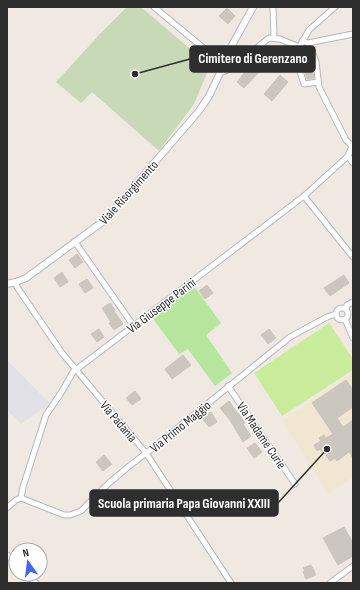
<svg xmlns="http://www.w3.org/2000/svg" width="360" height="590" font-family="'Sofia Sans Condensed',sans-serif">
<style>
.industrial{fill:#e3e1e8}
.education{fill:#f0e6d1}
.green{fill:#b6e59e}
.cemetery{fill:#c8d9b8}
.pitch{fill:#c9ec9a}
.building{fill:#cbc7bf;stroke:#cbc5ba}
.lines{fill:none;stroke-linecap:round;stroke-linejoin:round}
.minor-casing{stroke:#b4b7c1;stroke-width:7}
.tertiary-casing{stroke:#b4b7c1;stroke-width:8}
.minor{stroke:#fff;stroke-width:5}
.tertiary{stroke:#fff;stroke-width:6}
.labels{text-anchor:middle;stroke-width:3;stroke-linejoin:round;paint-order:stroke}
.street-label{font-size:13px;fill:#2e2e2e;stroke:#fff}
.leader{fill:none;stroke:#2e2e2e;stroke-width:1.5}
.callout-dot{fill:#2e2e2e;stroke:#fff;stroke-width:1.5}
.callout{fill:#2e2e2e;stroke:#2e2e2e;stroke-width:1.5}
.callout-label{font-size:14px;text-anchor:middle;font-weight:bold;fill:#fff}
</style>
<rect width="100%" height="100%" fill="#efe9e1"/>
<polygon class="industrial" points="7,360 50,404 21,424 7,410"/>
<polygon class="education" points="353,372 353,477 328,493 283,421"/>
<polygon class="green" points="193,285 221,323 206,335 232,373 215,386 188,349 179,354 151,316"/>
<polygon class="cemetery" points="127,7 141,7 210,66 194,104 159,151 92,92 81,103 56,82 99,35"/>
<polygon class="pitch" points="329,323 353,359 353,370 282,416 254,373"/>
<g class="building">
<polygon points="227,8 235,16 228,24 219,16"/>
<polygon points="272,54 281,61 272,72 263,65"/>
<polygon points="252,63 260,71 244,88 237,82"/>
<polygon points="312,65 314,78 307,79 303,66"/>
<polygon points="280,75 288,82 272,101 264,94"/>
<polygon points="77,254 83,262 75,268 69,260"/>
<polygon points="62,272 68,282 60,287 54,278"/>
<polygon points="344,275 349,283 330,296 324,288"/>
<polygon points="87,279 93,288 85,293 79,284"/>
<polygon points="207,285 213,293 205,299 199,291"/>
<polygon points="110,303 115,310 114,311 123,324 114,330 109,323 111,322 102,308"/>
<polygon points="99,329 104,337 97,342 91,334"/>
<polygon points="269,329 276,338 268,344 261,335"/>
<polygon points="183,355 191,365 172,379 165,369"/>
<polygon points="346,380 353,390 353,407 337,418 343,427 353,420 353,458 349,452 337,461 335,458 330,461 325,453 324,454 320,449 317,451 314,445 321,441 319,438 324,435 326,438 333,434 312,403"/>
<polygon points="135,391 141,399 132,405 126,398"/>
<polygon points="229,401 238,414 239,414 245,423 243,424 251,436 243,442 230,420 220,408"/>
<polygon points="211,412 217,422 209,427 202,418"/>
<polygon points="255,443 262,452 254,458 247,448"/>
<polygon points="104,455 112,464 103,471 96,462"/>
<polygon points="344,527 353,543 353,556 338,565 323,538"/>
<polygon points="311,565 316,575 306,579 303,572 305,571 303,568"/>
</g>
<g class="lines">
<g class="minor-casing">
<g id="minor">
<polyline points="154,7 218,60"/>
<polyline points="273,7 274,37"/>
<polyline points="302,41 308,43 353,34"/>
<polyline points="300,46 309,30 335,7"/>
<polyline points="298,65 304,84 318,82"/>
<polyline points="229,67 237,64 269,38 280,39 309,51 313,54 316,62 319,87 346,140 352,146"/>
<polyline points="348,156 353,163"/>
<polyline points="304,196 353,257"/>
<polyline points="75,242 133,325"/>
<polyline points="16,282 17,287 62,353 146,453 231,583"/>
<circle cx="342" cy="314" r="6"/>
<polyline points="346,309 347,305 353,302"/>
<polyline points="345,319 353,338"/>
<polyline points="228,386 295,484"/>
<polyline points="21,498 23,487 46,415 61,393 73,372 304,196 348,156 352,146"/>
<polyline points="21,498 64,515 70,515 81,511 109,483 128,467 149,451 290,337 327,317 336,314"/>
<polyline points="7,508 16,500 21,498"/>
<polyline points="7,555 16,563"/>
<polyline points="27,574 36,583"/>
<polyline points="330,583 353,566"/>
</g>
</g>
<g class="tertiary-casing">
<g id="tertiary">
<circle cx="223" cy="64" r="7"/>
<polyline points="225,58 253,7"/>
<polyline points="7,284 16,282 26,278 105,220 199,111 209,96 221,71"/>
</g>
</g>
<use href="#minor" class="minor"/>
<use href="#tertiary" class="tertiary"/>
</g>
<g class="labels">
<g class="street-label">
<text transform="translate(128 192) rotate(-48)" y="5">Viale Risorgimento</text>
<text transform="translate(161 305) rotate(-37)" y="5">Via Giuseppe Parini</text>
<text transform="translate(119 421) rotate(50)" y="5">Via Padania</text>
<text transform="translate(180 426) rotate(-39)" y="5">Via Primo Maggio</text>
<text transform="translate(262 435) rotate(56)" y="5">Via Madame Curie</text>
</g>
</g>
<path class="leader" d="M135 74L190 59M327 449L278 503"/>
<g class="callout-dot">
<circle cx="135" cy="74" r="4"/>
<circle cx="327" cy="449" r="4"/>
</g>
<g class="callout">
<rect x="190" y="46" width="125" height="26" rx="4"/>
<rect x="90" y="490" width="188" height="26" rx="4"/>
</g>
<g class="callout-label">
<text x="253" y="63">Cimitero di Gerenzano</text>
<text x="184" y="508">Scuola primaria Papa Giovanni XXIII</text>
</g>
<rect width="360" height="590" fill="none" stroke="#2e2e2e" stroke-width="16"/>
<g transform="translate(28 562) rotate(346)"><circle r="19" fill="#ffffff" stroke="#ababab"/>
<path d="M0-3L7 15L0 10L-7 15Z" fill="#4264fb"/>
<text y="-6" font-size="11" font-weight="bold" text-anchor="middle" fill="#2e2e2e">N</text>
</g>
</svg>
